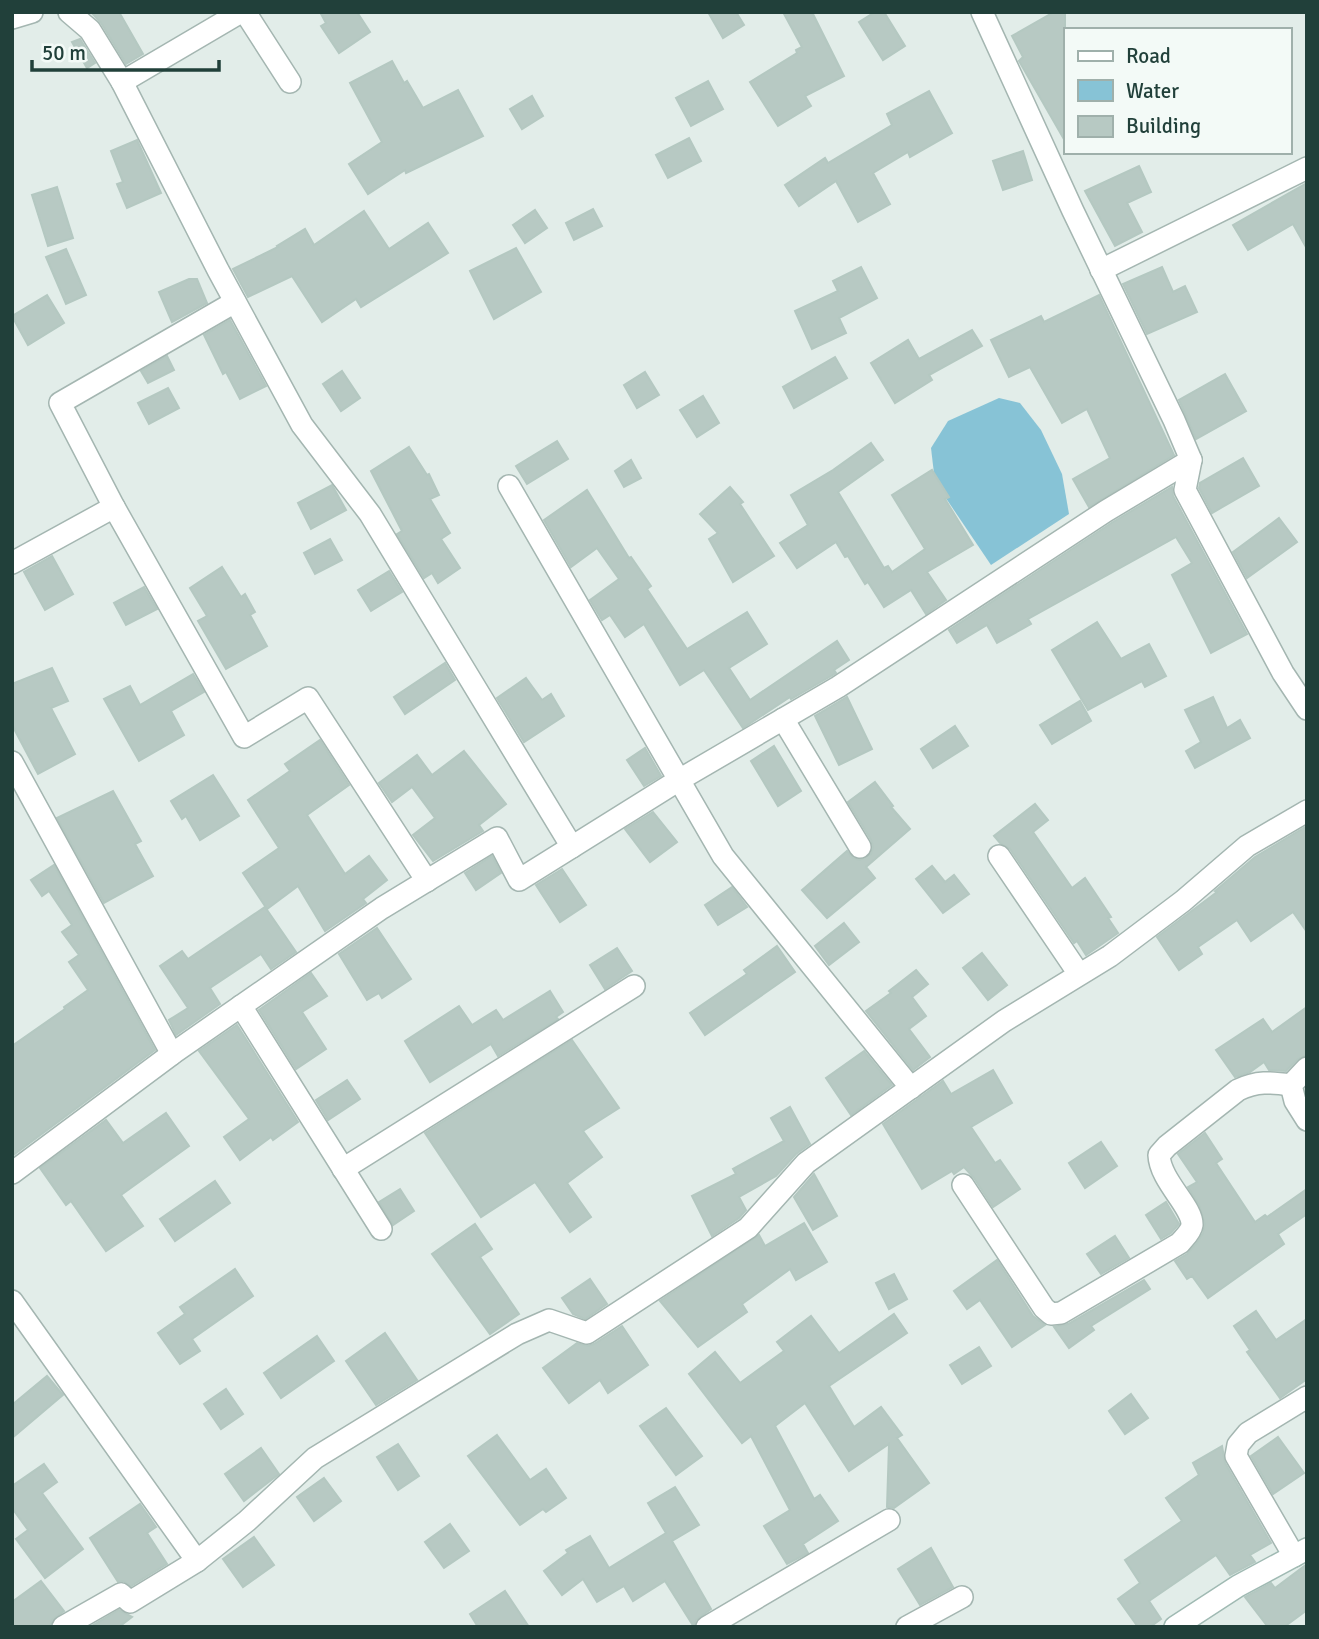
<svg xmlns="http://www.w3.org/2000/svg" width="1319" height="1639" font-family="Signika,sans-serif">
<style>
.water{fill:#87c3d6}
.building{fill:#b7c9c3;stroke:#b4c8c1;stroke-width:2}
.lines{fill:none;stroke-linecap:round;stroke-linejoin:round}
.street-casing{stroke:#a4b6b1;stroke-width:24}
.secondary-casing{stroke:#a0bab3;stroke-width:24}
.street{stroke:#fff;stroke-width:21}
.secondary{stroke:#fff;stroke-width:21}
</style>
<rect width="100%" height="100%" fill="#e2ede9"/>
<polygon class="water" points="999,398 1020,403 1041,430 1062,474 1069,514 991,565 935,482 931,448 948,421"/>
<g class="building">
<polygon points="91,12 119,12 143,54 126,64 101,23"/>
<polygon points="320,12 357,12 370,32 339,53 321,26 326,23"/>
<polygon points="708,12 736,12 744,25 723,38"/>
<polygon points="783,12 812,12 844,76 805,96 811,106 778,126 750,82 797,53 796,50 802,47"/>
<polygon points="875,12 884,12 905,46 883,60 859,22"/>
<polygon points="1054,12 1065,12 1065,141 1019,61 1023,57 1012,36"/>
<polygon points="80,39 95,63 87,68 72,42"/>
<polygon points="392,61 404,83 407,81 423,108 458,90 483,136 406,173 405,170 368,194 349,164 382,142 350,83"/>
<polygon points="708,81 723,109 691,126 676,98"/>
<polygon points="929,91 952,133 910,157 908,152 873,173 890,204 858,222 836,181 799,206 785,185 825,158 828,163 892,125 887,114"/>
<polygon points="532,96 543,116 522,129 510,109"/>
<polygon points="689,138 701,161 668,178 656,155"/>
<polygon points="137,140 161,193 127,208 117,184 123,182 111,151"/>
<polygon points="1023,151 1032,180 1003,190 993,161"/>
<polygon points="1139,166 1151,192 1127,203 1142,232 1115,246 1085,191"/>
<polygon points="1307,183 1307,249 1293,224 1248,250 1233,225"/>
<polygon points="57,187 73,238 48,246 32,195"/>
<polygon points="593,209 602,226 574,240 566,223"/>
<polygon points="535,210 547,228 525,243 513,225"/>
<polygon points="364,211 389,249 428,223 448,253 361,307 356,299 322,322 292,276 248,297 233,269 278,247 277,246 305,229 314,245"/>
<polygon points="516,248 541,292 494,319 470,271"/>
<polygon points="66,249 86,295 66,304 46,257"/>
<polygon points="861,267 877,298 839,318 846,333 812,349 795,311 838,291 833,281"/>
<polygon points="1162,267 1173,292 1185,286 1197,312 1147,334 1123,284"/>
<polygon points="189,279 197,279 207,303 172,322 159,292"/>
<polygon points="47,295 64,323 28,345 12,316"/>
<polygon points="1099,295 1174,455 1089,507 1073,479 1110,458 1087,409 1062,423 1030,367 1009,377 991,340 1041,316 1044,322"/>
<polygon points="230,320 266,386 240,399 226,372 223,374 204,335"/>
<polygon points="972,330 982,346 929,375 932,380 895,403 871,363 908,340 919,359"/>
<polygon points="167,356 174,370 148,383 141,371"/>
<polygon points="835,357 847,378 794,408 783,387"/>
<polygon points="342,371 360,398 341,411 323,384"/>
<polygon points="645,372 659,395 637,408 624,385"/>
<polygon points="1225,374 1246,411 1196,439 1179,400"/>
<polygon points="168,388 179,408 149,424 138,403"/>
<polygon points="703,396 719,423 697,437 680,410"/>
<polygon points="557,441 568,459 527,484 516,466"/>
<polygon points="871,443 883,460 838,492 884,568 888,566 892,572 925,549 892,495 932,470 949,497 945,499 973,545 927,572 946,600 926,614 911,590 884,607 868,582 865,584 848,556 845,557 836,542 797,568 780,543 808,525 791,495 833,470"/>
<polygon points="409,447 427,475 429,474 439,495 430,499 450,533 441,539 460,568 438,583 432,573 424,578 397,534 402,531 371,471"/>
<polygon points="1243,458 1259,486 1212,513 1199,488 1200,483"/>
<polygon points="631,460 641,478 624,487 615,471"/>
<polygon points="332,485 346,510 311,529 298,503"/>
<polygon points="730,487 743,502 740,504 774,556 733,582 709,539 718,533 700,514"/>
<polygon points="1172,487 1173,496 1247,634 1211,653 1172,575 1192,563 1176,537 1028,619 1031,624 997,643 987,625 957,643 949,630 1113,522"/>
<polygon points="587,490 629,558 631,557 651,586 647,589 687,649 747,612 767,644 729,668 750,700 837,641 849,660 834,670 836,673 831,676 791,699 790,697 743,728 704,670 680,685 644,624 625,637 610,615 602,620 590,600 619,579 597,548 571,567 544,520"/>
<polygon points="1279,518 1297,542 1247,578 1233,552"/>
<polygon points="330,539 342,560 315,574 304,553"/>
<polygon points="52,556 73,594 45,610 24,572"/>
<polygon points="222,567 241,597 245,594 255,612 250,615 267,646 226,669 198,621 207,616 190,588"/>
<polygon points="389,571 402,592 371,611 358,590"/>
<polygon points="144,587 157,609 126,625 114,603"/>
<polygon points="1097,622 1121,659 1149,644 1166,676 1145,687 1142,681 1088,710 1052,650"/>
<polygon points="445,663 455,680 405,714 394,697"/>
<polygon points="52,668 68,701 51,708 75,754 38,774 12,725 12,684"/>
<polygon points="193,674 204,692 171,711 184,735 139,761 104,699 130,686 140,705"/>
<polygon points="526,678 542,700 551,694 564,716 524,742 497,698"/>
<polygon points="847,697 872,749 839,765 815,716"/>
<polygon points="1213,697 1227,728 1240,720 1250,738 1195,768 1186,751 1201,742 1185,710"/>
<polygon points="1080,701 1091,721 1052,744 1040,725"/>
<polygon points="955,726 968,746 933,768 921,749"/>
<polygon points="320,740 349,785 307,815 345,874 369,856 387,880 363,899 366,903 325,931 298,886 267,909 243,873 279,848 248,800 290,771 285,764"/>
<polygon points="774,746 801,791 778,806 751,761"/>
<polygon points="645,748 661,776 644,786 627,760"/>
<polygon points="464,751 506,804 479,825 483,831 433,861 413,835 435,818 412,787 392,802 379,783 417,755 432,775"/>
<polygon points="213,775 239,816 200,840 186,816 182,819 171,801"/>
<polygon points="875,782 893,806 891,807 910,829 866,867 875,878 827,918 802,890 847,851 853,858 860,860 871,854 873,847 871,840 848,802"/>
<polygon points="113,791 141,841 135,844 153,876 104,903 57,818"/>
<polygon points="1035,804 1048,820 1033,832 1072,888 1085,878 1111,917 1108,918 1118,933 1086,955 1077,941 1074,943 1010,849 1000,843 994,836"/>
<polygon points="653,812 677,842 650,862 625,829"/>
<polygon points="1307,826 1307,932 1293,912 1251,941 1237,920 1198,947 1202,954 1179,970 1157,937 1217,892 1215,891 1255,857"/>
<polygon points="492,856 501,873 476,890 465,873"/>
<polygon points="54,865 155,1050 12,1156 12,1046 65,1009 64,1007 88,990 69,962 79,955 62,932 72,925 49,891 42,896 31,880"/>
<polygon points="932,866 945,882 954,875 969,894 943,913 916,879"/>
<polygon points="562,869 586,905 560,922 536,885"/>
<polygon points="732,887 747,907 718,925 705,905"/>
<polygon points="265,907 296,952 271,969 261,954 210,988 220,1004 176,1035 169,1020 188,1008 160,966 182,951 188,959"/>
<polygon points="844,923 859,942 829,965 815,946"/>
<polygon points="377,928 411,979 382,998 379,993 367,1000 339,954"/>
<polygon points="777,946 795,972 705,1035 690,1013 747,974 744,970"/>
<polygon points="617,948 632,971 605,989 590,965"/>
<polygon points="982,953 1007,985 988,1000 963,968"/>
<polygon points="916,970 928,984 912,997 926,1016 909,1029 930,1057 913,1070 866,1011 891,993 889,991"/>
<polygon points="311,973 327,996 302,1012 326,1049 296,1069 259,1010"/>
<polygon points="550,991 563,1012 556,1017 558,1019 498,1056 491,1044 430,1082 405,1041 459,1006 472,1025 496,1010 503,1020"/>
<polygon points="1307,1007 1307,1055 1298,1059 1286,1071 1269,1070 1264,1062 1250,1072 1235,1077 1216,1050 1263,1019 1272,1032"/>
<polygon points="237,1025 298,1122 273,1140 271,1137 240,1160 224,1137 249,1119 199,1051"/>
<polygon points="572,1040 619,1108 583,1131 602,1157 567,1183 591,1217 570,1232 535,1182 481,1217 425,1133"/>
<polygon points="864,1051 892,1085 851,1115 826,1078"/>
<polygon points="993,1070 1012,1103 971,1127 995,1163 1000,1160 1020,1189 993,1207 974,1178 964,1167 954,1174 952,1171 922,1189 883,1124 943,1081 951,1094"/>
<polygon points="347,1080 360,1099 328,1120 316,1100"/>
<polygon points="790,1107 810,1144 796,1154 776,1176 739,1197 746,1210 739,1218 712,1236 692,1196 736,1174 733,1169 784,1141 771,1118"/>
<polygon points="166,1113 189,1146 121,1195 143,1226 106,1251 71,1201 66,1205 40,1168 106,1120 123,1143"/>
<polygon points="1205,1133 1222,1159 1216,1163 1255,1222 1265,1215 1267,1217 1307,1189 1307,1214 1278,1234 1284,1244 1208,1298 1192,1276 1187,1279 1175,1261 1187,1254 1197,1243 1203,1233 1205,1224 1199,1205 1188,1187 1197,1182 1178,1154"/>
<polygon points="1101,1142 1117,1166 1085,1188 1069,1163"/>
<polygon points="814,1174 837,1216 813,1230 794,1197"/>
<polygon points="215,1181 230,1203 175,1241 160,1219"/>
<polygon points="400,1189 414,1211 393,1225 379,1202"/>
<polygon points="1166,1202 1179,1224 1171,1233 1161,1239 1146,1215"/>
<polygon points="804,1223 827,1262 796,1280 790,1269 742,1304 747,1312 698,1347 660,1301 759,1235 765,1246"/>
<polygon points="475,1224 492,1249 480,1257 519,1314 490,1334 432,1254"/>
<polygon points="1115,1236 1129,1258 1101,1274 1087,1254"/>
<polygon points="997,1260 1033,1316 1045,1325 1012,1347 980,1300 967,1309 954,1291"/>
<polygon points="235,1269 253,1296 192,1339 200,1351 180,1364 158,1333 185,1314 180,1307"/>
<polygon points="894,1274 907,1299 889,1309 876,1283"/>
<polygon points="590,1279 607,1304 585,1319 573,1314 562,1298"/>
<polygon points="1144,1280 1150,1289 1091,1326 1094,1330 1069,1348 1054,1327 1068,1324"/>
<polygon points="1256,1311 1276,1340 1307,1319 1307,1379 1280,1398 1247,1352 1250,1350 1234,1326"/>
<polygon points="894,1314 907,1333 829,1386 854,1427 881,1407 902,1435 897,1438 929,1483 894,1508 887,1507 889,1444 849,1471 805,1403 775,1426 814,1499 820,1495 838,1521 803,1544 808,1553 787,1564 764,1526 790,1510 751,1436 742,1443 689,1374 715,1352 740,1383 784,1351 777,1342 811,1316 839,1353"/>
<polygon points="622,1326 648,1365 608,1393 600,1380 569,1403 543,1368 577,1343 588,1346 594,1344"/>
<polygon points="385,1333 417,1380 376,1405 346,1361"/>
<polygon points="317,1336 334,1361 281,1398 264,1373"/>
<polygon points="979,1347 991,1366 962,1384 950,1365"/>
<polygon points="47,1376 63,1395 12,1438 12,1405"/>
<polygon points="226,1389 243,1414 221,1429 204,1404"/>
<polygon points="1131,1394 1148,1418 1125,1434 1109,1411"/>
<polygon points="666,1408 702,1456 676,1475 640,1426"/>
<polygon points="497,1435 530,1480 546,1469 566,1498 546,1512 543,1509 520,1525 468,1456"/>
<polygon points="1278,1437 1304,1473 1273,1494 1251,1456"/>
<polygon points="398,1444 419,1476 398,1490 377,1457"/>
<polygon points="1222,1446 1225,1463 1271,1543 1250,1555 1255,1562 1230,1575 1216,1555 1149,1601 1161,1619 1150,1627 1138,1627 1118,1599 1140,1583 1125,1560 1182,1521 1166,1498 1199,1475 1193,1463"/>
<polygon points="261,1448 279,1474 244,1501 225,1474"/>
<polygon points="44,1464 57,1482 42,1493 83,1549 45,1578 16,1539 28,1530 12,1508 12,1486"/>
<polygon points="324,1478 341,1501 314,1521 297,1497"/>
<polygon points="675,1487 699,1525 672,1541 711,1609 696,1620 694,1627 665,1581 633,1601 624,1586 597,1602 583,1579 562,1595 544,1571 568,1553 566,1550 590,1536 609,1568 666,1533 648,1503"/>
<polygon points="140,1504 156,1527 147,1533 167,1564 131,1586 123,1581 118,1582 90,1538"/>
<polygon points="450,1524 469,1551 444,1568 425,1542"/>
<polygon points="254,1537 274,1565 243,1587 223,1559"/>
<polygon points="931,1548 953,1587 920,1605 898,1569"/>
<polygon points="1307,1564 1307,1610 1284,1627 1268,1627 1245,1597 1271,1583 1275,1588"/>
<polygon points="41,1581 64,1611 52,1620 50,1627 12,1627 12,1602"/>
<polygon points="505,1591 529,1627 478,1627 470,1614"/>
<polygon points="119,1610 132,1617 119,1627 90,1627"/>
</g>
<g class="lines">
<g class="street-casing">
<g id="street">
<polyline points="69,12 90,30 122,82 241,12"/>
<polyline points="245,12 290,82"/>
<polyline points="982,12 1073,211 1174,420 1191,460 1185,490 1283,673 1307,709"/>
<polyline points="12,18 32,12"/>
<polyline points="122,82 218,270 302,425 370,514 572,847"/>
<polyline points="1101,270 1307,168"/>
<polyline points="509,486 723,856 911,1088"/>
<polyline points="114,507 244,737 308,698 427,881"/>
<polyline points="12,563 114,507 60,403 235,302"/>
<polyline points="783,719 860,847"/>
<polyline points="12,762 172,1054"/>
<polyline points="999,856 1079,974"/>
<polyline points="241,1006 381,1229"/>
<polyline points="1307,1068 1291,1085 1295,1101 1307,1120"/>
<polyline points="343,1169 634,986"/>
<polyline points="12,1173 172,1054 382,908 497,838 519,880 679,780 838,687 1106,511 1191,460"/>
<path d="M963 1185 1044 1308 1051 1314 1061 1313 1180 1243C1184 1238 1191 1232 1192 1225 1193 1207 1160 1181 1159 1155L1167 1146 1238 1090C1257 1081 1270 1082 1291 1085"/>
<polyline points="12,1301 197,1561"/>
<polyline points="1294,1556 1236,1456 1238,1445 1248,1433 1307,1397"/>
<polyline points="63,1627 121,1594 130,1602 197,1561 247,1521 315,1458 517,1334 549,1320 587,1333 748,1228 806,1163 1004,1021 1110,956 1183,901 1247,846 1307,811"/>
<polyline points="707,1627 889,1520"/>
<polyline points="907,1627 962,1597"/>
</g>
</g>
<g class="secondary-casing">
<polyline id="secondary" points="1175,1627 1238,1586 1307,1549"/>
</g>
<use href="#street" class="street"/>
<use href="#secondary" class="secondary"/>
</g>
<rect width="1319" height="1639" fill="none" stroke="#21403a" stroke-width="28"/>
<rect x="1064" y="28" width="228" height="126" fill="#f3faf7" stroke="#9fb0ab" stroke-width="2"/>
<rect x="1078" y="51" width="35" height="10" fill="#ffffff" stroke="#9fb0ab" stroke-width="2"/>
<text x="1126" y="63" font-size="21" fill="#21403a">Road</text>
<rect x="1078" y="80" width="35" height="21" fill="#87c3d6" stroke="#9fb0ab" stroke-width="2"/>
<text x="1126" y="98" font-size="21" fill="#21403a">Water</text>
<rect x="1078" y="116" width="35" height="21" fill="#b7c9c3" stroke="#9fb0ab" stroke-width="2"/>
<text x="1126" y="133" font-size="21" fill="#21403a">Building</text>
<path d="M32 60v10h187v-10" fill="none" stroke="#21403a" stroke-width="3.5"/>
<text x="42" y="60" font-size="21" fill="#21403a" stroke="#f3faf7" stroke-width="5" paint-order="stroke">50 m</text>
</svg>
